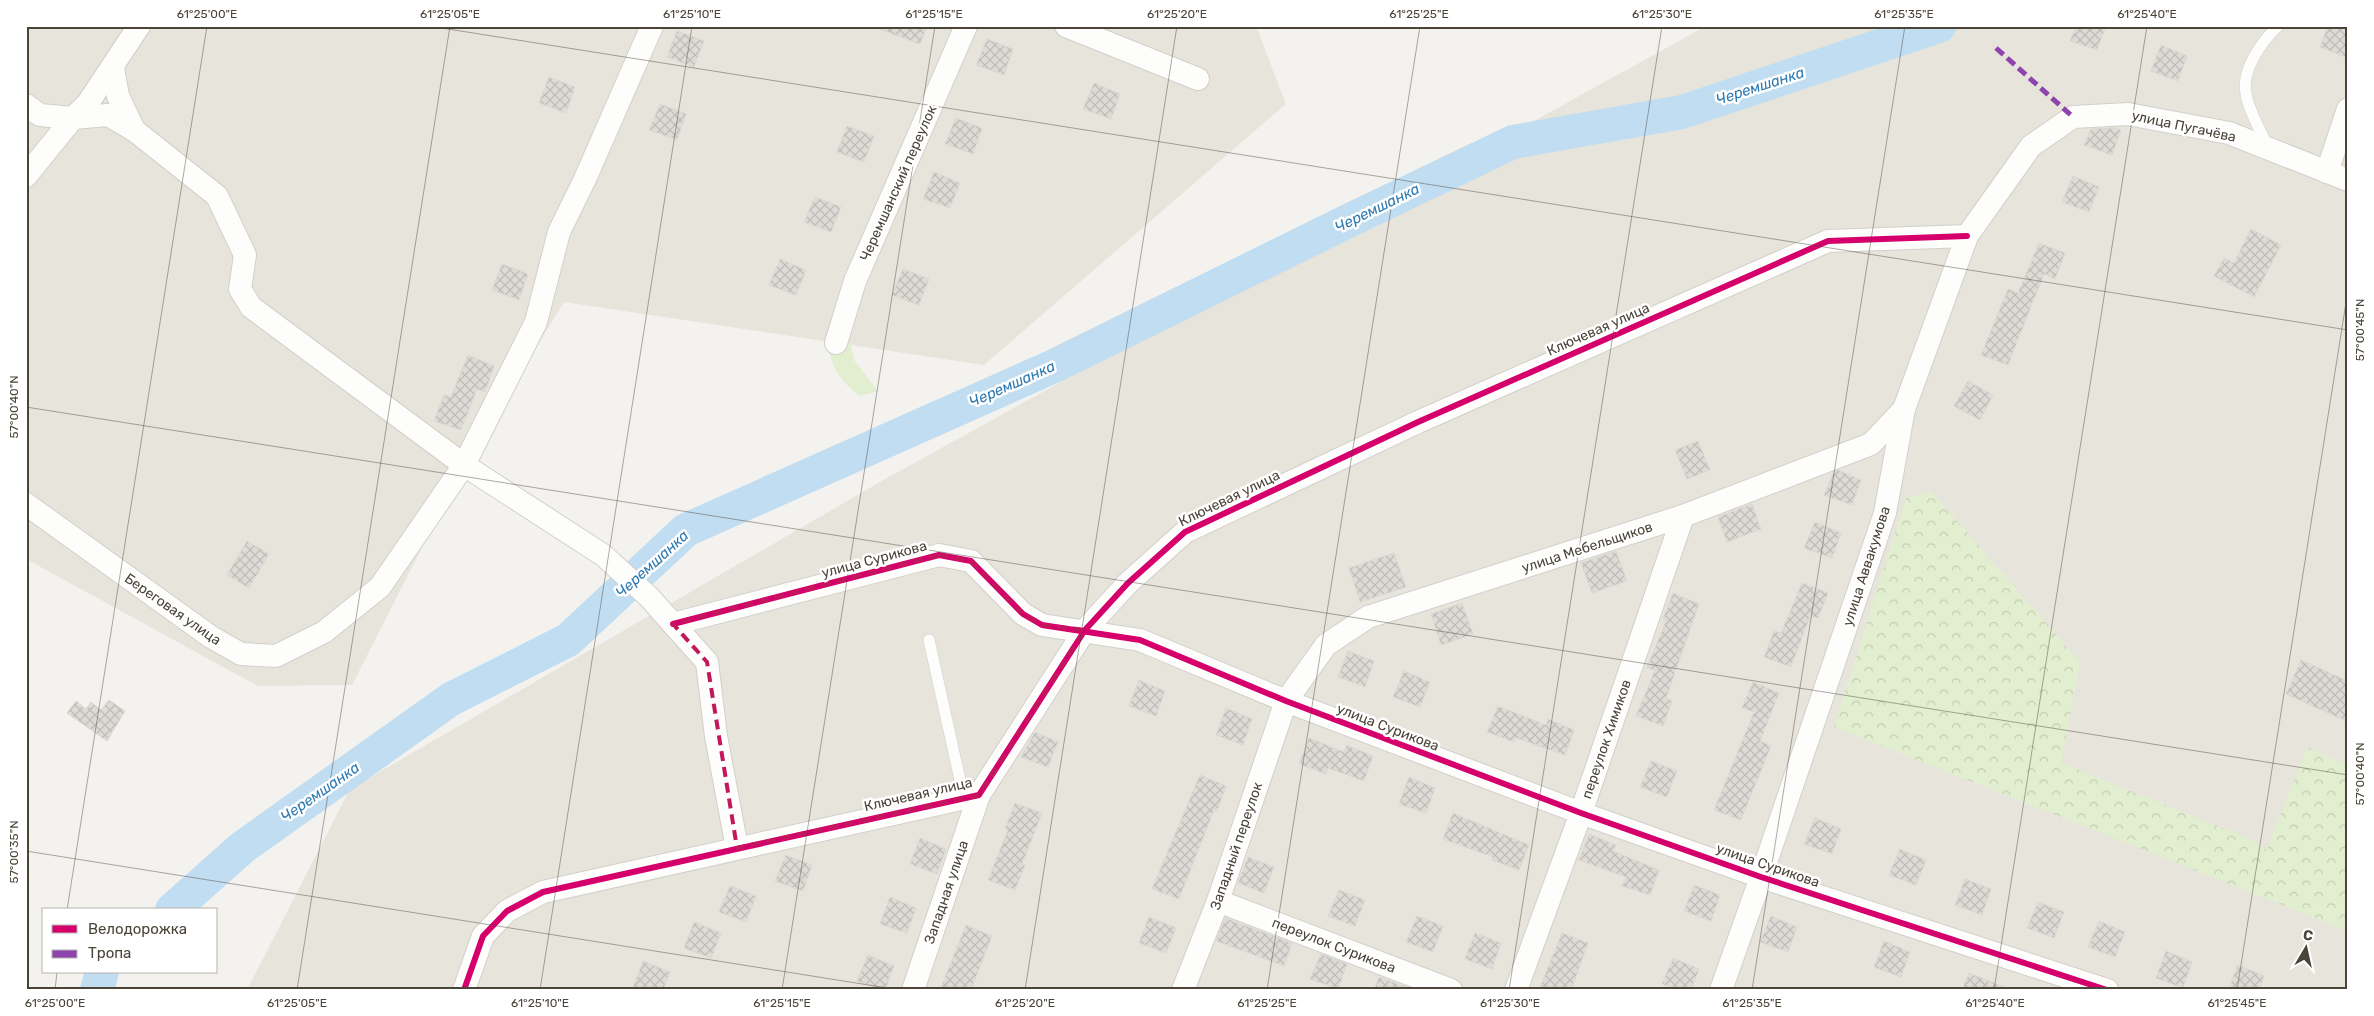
<svg xmlns="http://www.w3.org/2000/svg" width="2374" height="1016" font-family="Rubik,sans-serif">
<style>
.residential{fill:#e7e4dc}
.grass{fill:#e1eecf}
.forest{fill:url(#forest-crowns)}
.lines{fill:none;stroke-linecap:round;stroke-linejoin:round}
.river{stroke:#c0ddf1;stroke-width:34}
.building{fill:url(#building-cross-hatch);stroke:#dcd9d4}
.service-casing{stroke:#d2d0cb;stroke-width:12}
.minor-casing{stroke:#d2d0cb;stroke-width:24}
.service{stroke:#fdfdfc;stroke-width:11}
.minor{stroke:#fdfdfc;stroke-width:22}
.quiet{stroke:#8e44ad;stroke-width:5;stroke-dasharray:10 5;stroke-linecap:butt}
.cycleway-casing{stroke:#fff;stroke-width:9}
.cycleway{stroke:#d6006c;stroke-width:6}
.marked{fill:none;stroke:#c2185b;stroke-width:4;stroke-dasharray:10 6;stroke-linejoin:round}
.ticks{fill:none;stroke:#4b4439;stroke-width:1;stroke-opacity:0.45}
.labels{text-anchor:middle;stroke-width:5;stroke-linejoin:round;paint-order:stroke}
.street-label{font-size:14px;fill:#4b4439;stroke:#fff}
.water-label{font-size:15px;font-style:italic;fill:#2e7ab2;stroke:#fff}
.neatline{fill:none;stroke:#4b4439;stroke-width:2}
.ticks-label{font-size:12px;text-anchor:middle;fill:#4b4439}
</style>
<defs>
<pattern id="forest-crowns" width="20" height="18" patternUnits="userSpaceOnUse" patternTransform="scale(1.25)"><rect width="20" height="18" fill="#e1eecf"/><path d="M2 6a3 3 0 1 1 6 0M12 15a3 3 0 1 1 6 0" fill="none" stroke="#c3cdb2"/></pattern>
<pattern id="building-cross-hatch" width="8" height="8" patternUnits="userSpaceOnUse" patternTransform="scale(1.25)"><rect width="8" height="8" fill="#dedbd6"/><path d="M0 0l8 8M0 8l8-8" fill="none" stroke="#c0bdb8"/></pattern>
</defs>
<rect width="100%" height="100%" fill="#f4f2ee"/>
<g class="residential">
<polygon points="26,26 1256,26 1286,104 984,365 564,302 464,465 352,685 258,686 26,559"/>
<polygon points="1706,26 2348,26 2348,990 247,990 350,789 887,478"/>
</g>
<path class="grass" d="M838 303 847 326 854 360 878 391 860 396C827 372 820 340 838 303Z"/>
<polygon class="forest" points="1931,491 2080,662 2061,763 2255,841 2267,850 2307,747 2348,766 2348,931 1834,727 1906,498"/>
<g class="lines">
<g class="river">
<polyline points="172,910 243,847 451,699 568,640 686,530 1054,366 1350,220 1513,142 1682,112 1939,26"/>
<polyline points="97,990 102,972"/>
</g>
</g>
<g class="building">
<polygon points="876,26 927,26 920,44 876,28"/>
<polygon points="2076,26 2106,26 2097,50 2070,41"/>
<polygon points="2328,26 2348,26 2348,58 2320,47"/>
<polygon points="677,31 704,41 694,67 667,57"/>
<polygon points="987,39 1013,49 1004,75 976,65"/>
<polygon points="2161,45 2187,56 2178,81 2151,71"/>
<polygon points="549,77 575,87 566,113 539,103"/>
<polygon points="1094,83 1120,94 1111,119 1083,109"/>
<polygon points="660,104 686,114 677,140 649,130"/>
<polygon points="956,118 982,128 973,154 945,144"/>
<polygon points="847,126 874,136 864,162 837,152"/>
<polygon points="2116,128 2121,130 2112,155 2084,145 2091,129"/>
<polygon points="934,172 960,183 950,208 923,199"/>
<polygon points="2073,176 2099,187 2089,212 2062,202"/>
<polygon points="815,197 841,207 831,232 804,222"/>
<polygon points="2251,229 2281,245 2254,297 2214,276 2224,258 2234,263"/>
<polygon points="2039,243 2065,253 2055,279 2044,274 2008,365 1981,355 2008,289 2018,293"/>
<polygon points="780,259 806,270 796,295 769,285"/>
<polygon points="502,264 528,274 519,300 492,290"/>
<polygon points="903,269 929,279 919,305 892,295"/>
<polygon points="468,355 494,366 485,392 477,389 461,430 434,421 444,395 451,397"/>
<polygon points="1968,381 1993,395 1980,420 1954,406"/>
<polygon points="1698,441 1710,470 1687,479 1675,450"/>
<polygon points="1838,470 1861,480 1852,505 1824,495 1834,472"/>
<polygon points="1752,504 1761,529 1727,542 1718,517"/>
<polygon points="1815,522 1841,533 1832,558 1804,548"/>
<polygon points="247,541 269,554 249,588 227,575"/>
<polygon points="1616,551 1627,581 1592,593 1581,563"/>
<polygon points="1394,553 1406,587 1360,602 1349,568"/>
<polygon points="1802,583 1828,593 1818,618 1810,616 1791,667 1764,657 1774,631 1781,633"/>
<polygon points="1673,593 1699,604 1666,698 1672,701 1663,726 1636,716 1655,670 1647,668 1666,621 1663,619"/>
<polygon points="1462,603 1473,634 1441,645 1431,614"/>
<polygon points="1348,651 1374,661 1365,687 1338,677"/>
<polygon points="2301,660 2348,681 2348,722 2286,694"/>
<polygon points="1404,671 1430,682 1420,707 1393,697"/>
<polygon points="1139,680 1165,691 1156,716 1129,706"/>
<polygon points="1753,682 1779,693 1760,741 1771,746 1741,820 1714,810 1754,712 1742,708"/>
<polygon points="109,700 125,711 107,741 67,713 76,701 86,709 91,702 101,710"/>
<polygon points="1498,706 1546,725 1548,719 1574,730 1565,755 1516,738 1514,742 1487,732"/>
<polygon points="1226,708 1252,719 1243,745 1216,735"/>
<polygon points="1035,732 1058,742 1048,767 1021,757"/>
<polygon points="1309,738 1344,752 1347,745 1373,756 1364,781 1328,768 1326,774 1299,764"/>
<polygon points="1651,761 1677,771 1667,797 1640,787"/>
<polygon points="1200,775 1226,786 1217,811 1214,810 1179,899 1152,889"/>
<polygon points="1409,777 1435,788 1426,813 1399,804"/>
<polygon points="1015,803 1042,813 1022,864 1025,865 1015,890 988,880 1008,830 1005,829"/>
<polygon points="1453,813 1529,845 1519,870 1492,860 1493,857 1443,839"/>
<polygon points="1815,818 1841,829 1832,854 1804,844"/>
<polygon points="1589,834 1616,845 1613,851 1659,870 1650,895 1622,886 1626,877 1579,860"/>
<polygon points="920,838 946,849 937,874 910,864"/>
<polygon points="1900,849 1926,860 1916,885 1889,875"/>
<polygon points="786,855 812,865 803,891 775,881"/>
<polygon points="1248,857 1274,867 1264,893 1238,883"/>
<polygon points="1965,879 1991,889 1982,915 1955,905"/>
<polygon points="1694,885 1720,895 1711,921 1684,911"/>
<polygon points="730,886 756,896 746,922 719,912"/>
<polygon points="1339,890 1365,900 1355,926 1328,916"/>
<polygon points="890,897 916,908 907,933 880,924"/>
<polygon points="2038,902 2064,912 2054,938 2027,928"/>
<polygon points="1417,916 1443,926 1433,952 1406,942"/>
<polygon points="1771,916 1797,927 1788,952 1760,942"/>
<polygon points="1149,917 1176,928 1166,953 1139,943"/>
<polygon points="1225,918 1292,943 1284,966 1216,941"/>
<polygon points="2099,921 2125,932 2115,957 2088,947"/>
<polygon points="694,922 721,933 711,958 684,948"/>
<polygon points="966,925 992,936 982,961 971,990 940,990"/>
<polygon points="1475,933 1501,943 1492,969 1465,959"/>
<polygon points="1562,933 1588,943 1571,990 1539,990"/>
<polygon points="1884,941 1910,952 1901,977 1874,967"/>
<polygon points="2166,951 2192,962 2183,988 2156,978"/>
<polygon points="1321,954 1347,964 1338,989 1310,979"/>
<polygon points="868,955 894,966 885,990 857,981"/>
<polygon points="1673,958 1699,969 1691,990 1677,990 1662,984"/>
<polygon points="643,961 670,972 663,990 632,990"/>
<polygon points="2238,965 2264,976 2259,990 2228,990"/>
<polygon points="1969,973 2009,989 2009,990 1962,990"/>
<polygon points="1379,977 1406,987 1405,990 1374,990"/>
</g>
<g class="lines">
<g class="service-casing">
<g id="service">
<path d="M2268 147C2261 131 2249 112 2246 94 2241 70 2262 41 2278 26"/>
<polyline points="929,640 964,798"/>
</g>
</g>
<g class="minor-casing">
<g id="minor">
<polyline points="1066,26 1198,79"/>
<polyline points="113,68 118,96 134,130"/>
<polyline points="26,105 40,115 73,118 108,115 134,130 217,196 245,255 240,289 251,307 464,465 603,555 649,597 673,624 707,662 716,736 737,848"/>
<polyline points="2327,172 2348,109"/>
<polyline points="26,176 73,118 88,103 139,26"/>
<polyline points="836,343 855,281 966,26"/>
<polyline points="26,504 211,637 241,654 276,656 324,632 380,587 464,465 536,322 559,232 585,179 652,26"/>
<polyline points="673,624 939,555 971,561 1023,614 1042,625 1140,640 1286,701 1581,813 1761,877 2107,990"/>
<polyline points="1218,901 1451,990"/>
<polyline points="464,990 483,936 507,911 543,892 979,795 1085,630 1128,583 1185,532 1418,422 1828,241 1967,236"/>
<polyline points="913,990 979,795"/>
<polyline points="1183,990 1218,901 1286,701 1326,645 1368,617 1683,516 1871,444 1904,409"/>
<polyline points="1516,990 1581,813 1683,516"/>
<polyline points="1721,990 1761,877 1885,513 1904,409 1967,236 2031,146 2073,117 2128,114 2229,133 2348,180"/>
</g>
</g>
<use href="#service" class="service"/>
<use href="#minor" class="minor"/>
<polyline class="quiet" points="1996,48 2073,117"/>
<g class="cycleway-casing">
<g id="cycleway">
<polyline points="673,624 939,555 971,561 1023,614 1042,625 1140,640 1286,701 1581,813 1761,877 2107,990"/>
<polyline points="464,990 483,936 507,911 543,892 979,795 1085,630 1128,583 1185,532 1418,422 1828,241 1967,236"/>
</g>
</g>
<use href="#cycleway" class="cycleway"/>
</g>
<path class="marked" d="M939 555 971 561 1023 614 1042 625 1085 630 979 795 737 848 707 662 673 624Z"/>
<path class="ticks" d="M429 26 2348 330M26 407 2348 775M26 851 900 990M67 910 207 26M55 990 57 972M297 990 450 26M540 990 692 26M782 990 935 26M1025 990 1177 26M1267 990 1420 26M1509 990 1662 26M1752 990 1905 26M1994 990 2147 26M2237 990 2348 290"/>
<g class="labels">
<g class="street-label">
<text transform="translate(2184 126) rotate(12)" y="5">улица Пугачёва</text>
<text transform="translate(898 183) rotate(-66)" y="5">Черемшанский переулок</text>
<text transform="translate(1598 329) rotate(-24)" y="5">Ключевая улица</text>
<text transform="translate(1229 498) rotate(-26)" y="5">Ключевая улица</text>
<text transform="translate(1587 547) rotate(-18)" y="5">улица Мебельщиков</text>
<text transform="translate(874 559) rotate(-15)" y="5">улица Сурикова</text>
<text transform="translate(1866 566) rotate(-72)" y="5">улица Аввакумова</text>
<text transform="translate(173 609) rotate(35)" y="5">Береговая улица</text>
<text transform="translate(1388 727) rotate(21)" y="5">улица Сурикова</text>
<text transform="translate(1606 739) rotate(-71)" y="5">переулок Химиков</text>
<text transform="translate(918 794) rotate(-13)" y="5">Ключевая улица</text>
<text transform="translate(1236 846) rotate(-71)" y="5">Западный переулок</text>
<text transform="translate(1768 865) rotate(19)" y="5">улица Сурикова</text>
<text transform="translate(946 892) rotate(-71)" y="5">Западная улица</text>
<text transform="translate(1334 945) rotate(21)" y="5">переулок Сурикова</text>
</g>
<g class="water-label">
<text transform="translate(1760 86) rotate(-18)" y="5">Черемшанка</text>
<text transform="translate(1377 208) rotate(-26)" y="5">Черемшанка</text>
<text transform="translate(1012 384) rotate(-24)" y="5">Черемшанка</text>
<text transform="translate(652 564) rotate(-42)" y="5">Черемшанка</text>
<text transform="translate(320 792) rotate(-35)" y="5">Черемшанка</text>
</g>
</g>
<rect width="2374" height="1016" fill="none" stroke="#ffffff" stroke-width="55"/>
<rect x="42" y="908" width="175" height="65" fill="#ffffff" stroke="#b7b4b0"/>
<rect x="52" y="925" width="25" height="8" fill="#d6006c" stroke="#b7b4b0"/>
<text x="88" y="934" font-size="15" fill="#4b4439">Велодорожка</text>
<rect x="52" y="950" width="25" height="8" fill="#8e44ad" stroke="#b7b4b0"/>
<text x="88" y="958" font-size="15" fill="#4b4439">Тропа</text>
<g transform="translate(2306 948) rotate(9)" stroke="#ffffff" stroke-width="4" paint-order="stroke">
<path d="M0-4L9 19L0 12L-9 19Z" fill="#4b4439"/>
<text y="-8" font-size="14" font-weight="bold" text-anchor="middle" fill="#4b4439">С</text>
</g>
<rect x="28" y="28" width="2318" height="960" class="neatline"/>
<g class="ticks-label">
<text x="207" y="18">61°25'00"E</text>
<text x="450" y="18">61°25'05"E</text>
<text x="692" y="18">61°25'10"E</text>
<text x="934" y="18">61°25'15"E</text>
<text x="1177" y="18">61°25'20"E</text>
<text x="1419" y="18">61°25'25"E</text>
<text x="1662" y="18">61°25'30"E</text>
<text x="1904" y="18">61°25'35"E</text>
<text x="2147" y="18">61°25'40"E</text>
<text transform="translate(2360 330) rotate(-90)" y="4">57°00'45"N</text>
<text transform="translate(14 407) rotate(-90)" y="4">57°00'40"N</text>
<text transform="translate(2360 774) rotate(-90)" y="4">57°00'40"N</text>
<text transform="translate(14 852) rotate(-90)" y="4">57°00'35"N</text>
<text x="55" y="1007">61°25'00"E</text>
<text x="297" y="1007">61°25'05"E</text>
<text x="540" y="1007">61°25'10"E</text>
<text x="782" y="1007">61°25'15"E</text>
<text x="1025" y="1007">61°25'20"E</text>
<text x="1267" y="1007">61°25'25"E</text>
<text x="1510" y="1007">61°25'30"E</text>
<text x="1752" y="1007">61°25'35"E</text>
<text x="1995" y="1007">61°25'40"E</text>
<text x="2237" y="1007">61°25'45"E</text>
</g>
</svg>
